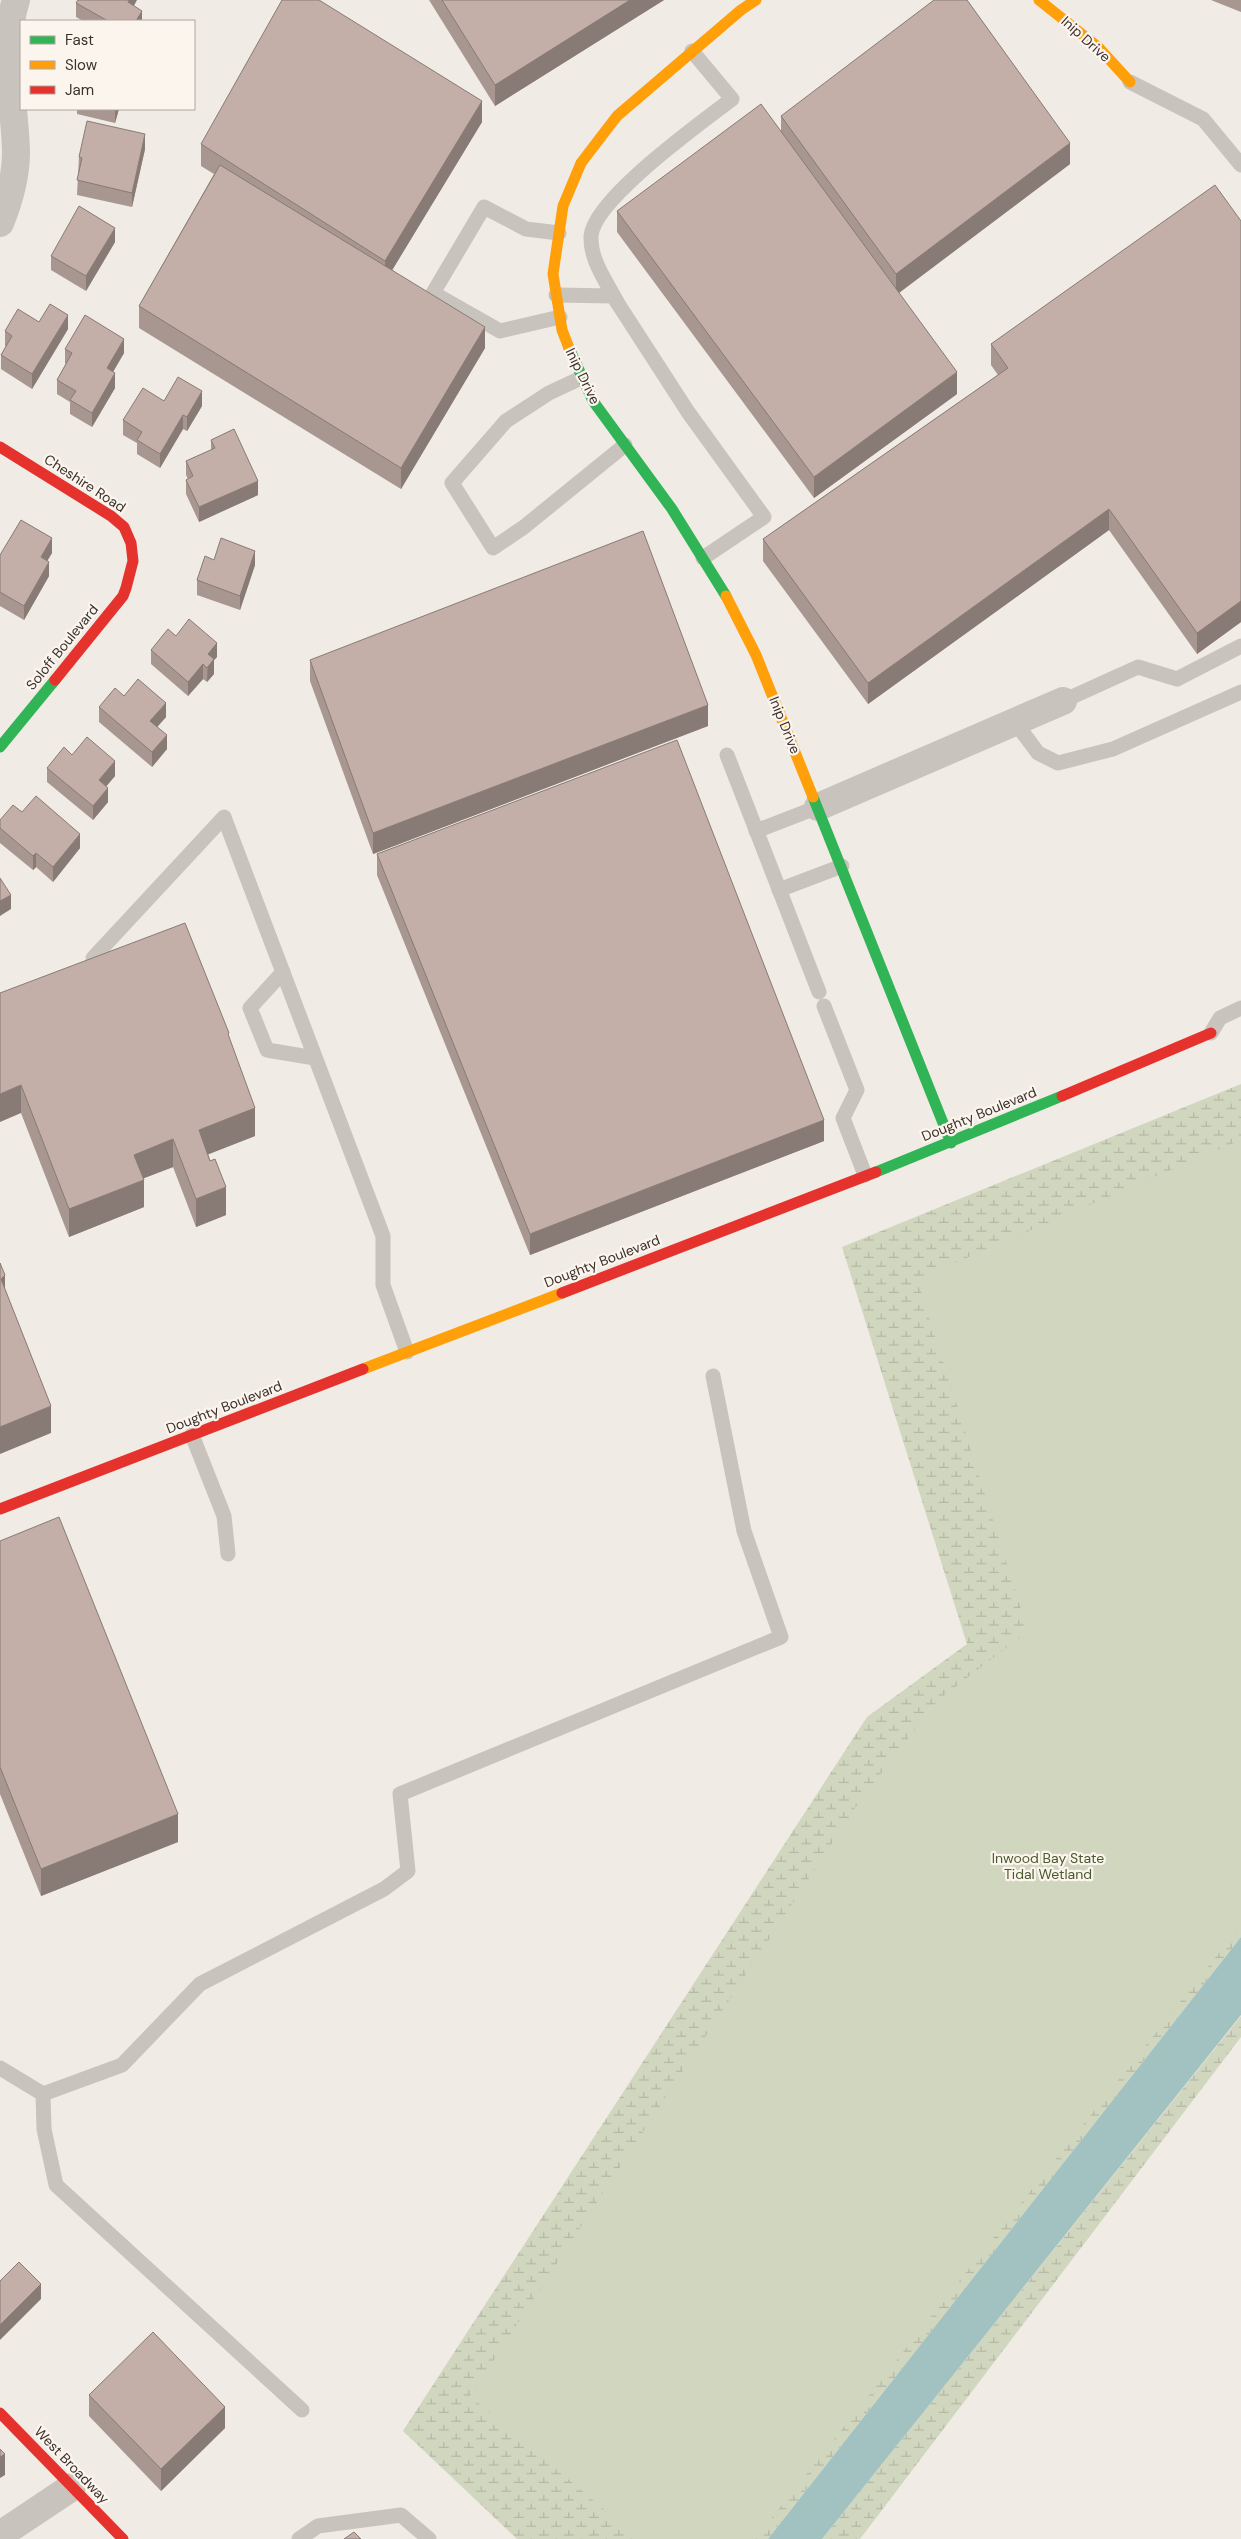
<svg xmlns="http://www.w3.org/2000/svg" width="1241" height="2539" font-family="'DM Sans',sans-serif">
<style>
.wetland{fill:url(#wetland-marsh)}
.park{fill:#d1d6bf}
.water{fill:#a1c2c1}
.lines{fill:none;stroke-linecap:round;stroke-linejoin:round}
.lane{stroke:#c9c3be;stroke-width:15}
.street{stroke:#c9c3be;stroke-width:28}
.fast{stroke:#30b455;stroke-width:11}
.slow{stroke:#ff9f0a;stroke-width:11}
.jam{stroke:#e5322d;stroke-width:11}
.wall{fill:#a89690}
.shaded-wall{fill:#887a75}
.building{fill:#c3afa7;stroke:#887a75}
.labels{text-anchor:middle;stroke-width:4.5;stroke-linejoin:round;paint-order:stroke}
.street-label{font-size:14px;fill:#3b302b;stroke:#fbf5ee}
.park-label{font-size:14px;fill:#4a5a2e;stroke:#fbf5ee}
</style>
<defs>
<pattern id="wetland-marsh" width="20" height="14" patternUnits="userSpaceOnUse" patternTransform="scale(1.25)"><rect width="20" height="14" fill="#d1d6bf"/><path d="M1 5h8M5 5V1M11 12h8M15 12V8" fill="none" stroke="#b4b8a4"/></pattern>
</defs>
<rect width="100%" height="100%" fill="#f0ebe5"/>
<g class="wetland">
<polygon points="1241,1084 1241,1937 768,2539 517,2539 403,2431 867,1717 967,1644 842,1247"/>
<polygon points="1241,2016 1241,2037 860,2539 822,2539"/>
</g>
<polygon class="park" points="1241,1140 1241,1925 755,2539 639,2539 470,2396 859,1802 938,1700 1028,1631 917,1279"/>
<polygon class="water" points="1241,1937 1241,2015 822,2539 768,2539"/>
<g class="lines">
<g class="lane">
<polyline points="1130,82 1203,119 1241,165"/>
<polyline points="559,233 526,229 484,207 433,293 500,331 560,317"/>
<polyline points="556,295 613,296 688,412 764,517 703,558"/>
<path d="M617 302C606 281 590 260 591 236 594 199 701 123 732 99L692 51"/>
<polyline points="581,378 549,393 506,421 452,483 493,548 524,527 625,445"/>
<polyline points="1063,701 1138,667 1177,679 1241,646"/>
<polyline points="1015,722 1038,753 1058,763 1113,749 1241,692"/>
<polyline points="727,755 819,992"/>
<polyline points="756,831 818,807"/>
<polyline points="779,890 842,866"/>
<polyline points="93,958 224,817 383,1236 383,1285 407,1352"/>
<polyline points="283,972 250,1008 267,1050 315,1058"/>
<polyline points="824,1006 857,1090 843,1118 865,1175"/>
<polyline points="1211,1033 1220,1018 1241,1008"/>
<polyline points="192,1435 224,1516 228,1554"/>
<polyline points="0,2068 43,2094 44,2129 56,2185 302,2410"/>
<polyline points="43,2094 122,2065 200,1984 384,1889 408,1871 400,1794 781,1637 744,1531 713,1376"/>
<polyline points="299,2539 318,2526 401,2515 429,2539"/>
</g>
<g class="street">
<path d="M0 223C9 201 16 177 16 152 15 100 0 50 16 0"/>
<polyline points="818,807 1063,701"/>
<polyline points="0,2535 72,2487"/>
</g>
<g class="fast">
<polyline points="569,348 593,401 672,509 726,596"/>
<polyline points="0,747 55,680"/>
<polyline points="813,797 951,1143"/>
<polyline points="876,1172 1062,1096"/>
</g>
<g class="slow">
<polyline points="1039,0 1098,47 1130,82"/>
<polyline points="569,348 562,330 553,274 563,206 581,163 617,116 741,10 756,0"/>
<polyline points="726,596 756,655 813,797"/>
<polyline points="363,1369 562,1293"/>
</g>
<g class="jam">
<polyline points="0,447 111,516 124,527 131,543 133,561 126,588 123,596 55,680"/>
<polyline points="1062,1096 1211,1033"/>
<polyline points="562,1293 876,1172"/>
<polyline points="0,1509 363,1369"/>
<polyline points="0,2413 123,2539"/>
</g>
</g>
<g class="wall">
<polygon points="429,0 664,0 495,106"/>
<polygon points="1211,0 1241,0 1241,12"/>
<polygon points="76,3 134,6 142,21 83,21 76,17"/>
<polygon points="77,109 119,109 115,123 77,114"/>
<polygon points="781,116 1070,164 899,293 957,394 814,498 617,232 617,211 781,130"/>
<polygon points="482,122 392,270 485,348 401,489 139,328 139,306 214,174 201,166 201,144"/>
<polygon points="145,149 132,207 77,195 79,157"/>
<polygon points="1241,221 1241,622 1197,654 1109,530 868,704 763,561 763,539 998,375 991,365 991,344"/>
<polygon points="115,242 86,291 51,270 51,256"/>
<polygon points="39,322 68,329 32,389 1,369 1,355 6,346 5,346 5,331"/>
<polygon points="65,349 124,353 113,372 115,388 92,427 70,414 70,402 57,394 57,380 66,364 65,363"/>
<polygon points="164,401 202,406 187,431 183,429 160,468 137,454 137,443 123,435 123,420"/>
<polygon points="211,440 258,495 199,522 186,494 186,480 188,479 186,475 186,461 211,450"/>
<polygon points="52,553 47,561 49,576 24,620 0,606 0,555"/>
<polygon points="214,560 255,565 240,610 197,595 197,580"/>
<polygon points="176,636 217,657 214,660 214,674 207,682 203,679 188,696 151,664 151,650"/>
<polygon points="310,660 708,726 373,854 310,681"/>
<polygon points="124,696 166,717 157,727 167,749 152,767 99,722 99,707"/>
<polygon points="72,755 115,776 106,786 108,802 93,820 47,782 47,768"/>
<polygon points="22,812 80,848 53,882 36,867 33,870 0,843 0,820"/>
<polygon points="377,854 824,1141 530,1255 377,875"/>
<polygon points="0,993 229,1039 255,1136 208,1154 226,1215 196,1227 173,1167 144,1178 144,1207 69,1237 21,1113"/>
<polygon points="0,1541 178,1842 41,1896 0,1794"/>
<polygon points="89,2395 225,2428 161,2491 89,2416"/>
</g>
<g class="shaded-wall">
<polygon points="129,0 137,0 128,17 128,2"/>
<polygon points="630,0 664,0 495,106 495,85"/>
<polygon points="142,11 142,21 136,21"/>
<polygon points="482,101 482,122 385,282 385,261"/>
<polygon points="115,109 119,109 115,123"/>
<polygon points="145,134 145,149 132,207 132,193"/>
<polygon points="1070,143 1070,164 896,295 896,274"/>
<polygon points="115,228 115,242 86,291 86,276"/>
<polygon points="68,315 68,329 32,389 32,374"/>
<polygon points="485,327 485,348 401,489 401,468"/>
<polygon points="124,339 124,353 107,382 107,368"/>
<polygon points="957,372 957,394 814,498 814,477"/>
<polygon points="115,373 115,388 92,427 92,413"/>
<polygon points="202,391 202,406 187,431 187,417"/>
<polygon points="183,415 183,429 160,468 160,454"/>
<polygon points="258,481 258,495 199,522 199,507"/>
<polygon points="1109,509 1109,530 868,704 868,683"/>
<polygon points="52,538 52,553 41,571 41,557"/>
<polygon points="255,551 255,565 240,610 240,596"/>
<polygon points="49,562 49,576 24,620 24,606"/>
<polygon points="1241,601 1241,622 1197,654 1197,633"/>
<polygon points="217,643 217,657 214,660 214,674 207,682 208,654"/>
<polygon points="203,664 203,679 188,696 188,682"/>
<polygon points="166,703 166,717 150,735 150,721"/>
<polygon points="708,705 708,726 373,854 373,833"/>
<polygon points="167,735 167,749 152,767 152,752"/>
<polygon points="115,761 115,776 99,795 99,780"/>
<polygon points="108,788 108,802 93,820 93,806"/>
<polygon points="80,834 80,848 53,882 53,867"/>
<polygon points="36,853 36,867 33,870 33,856"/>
<polygon points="11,895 11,909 0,916 0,901"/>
<polygon points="21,1085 21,1113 0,1122 0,1094"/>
<polygon points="255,1108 255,1136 199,1158 199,1130"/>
<polygon points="824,1120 824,1141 530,1255 530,1234"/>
<polygon points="173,1139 173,1167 134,1182 134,1155"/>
<polygon points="144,1180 144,1207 69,1237 69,1209"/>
<polygon points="226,1187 226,1215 196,1227 196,1199"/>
<polygon points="5,1275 5,1302 1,1279"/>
<polygon points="51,1406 51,1433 0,1454 0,1427"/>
<polygon points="178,1814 178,1842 41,1896 41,1869"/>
<polygon points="41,2284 41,2299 0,2340 0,2325"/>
<polygon points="225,2407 225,2428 161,2491 161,2469"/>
<polygon points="5,2454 5,2475 0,2478 0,2457"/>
</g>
<g class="building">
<polygon points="78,0 129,0 128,2 142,11 136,21 108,21 76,3"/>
<polygon points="282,0 319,0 482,101 385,261 201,144"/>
<polygon points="442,0 630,0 495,85"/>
<polygon points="934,0 967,0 1070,143 896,274 781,116"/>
<polygon points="761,104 957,372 814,477 617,211"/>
<polygon points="87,121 145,134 132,193 77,180 82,158 79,157"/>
<polygon points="220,165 485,327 401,468 139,306"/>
<polygon points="1215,185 1241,221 1241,601 1197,633 1109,509 868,683 763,539 1008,368 991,344"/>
<polygon points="79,206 115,228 86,276 51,256"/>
<polygon points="50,304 68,315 32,374 1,355 12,336 5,331 18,309 39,322"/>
<polygon points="85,315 124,339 107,368 115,373 92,413 70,400 76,391 57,380 72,353 65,349"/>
<polygon points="178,377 202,391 187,417 183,415 160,454 137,440 142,432 123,420 143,388 164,401"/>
<polygon points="234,429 258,481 199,507 186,480 193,476 186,461 215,448 211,440"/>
<polygon points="21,520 52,538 41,557 49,562 24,606 0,592 0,555"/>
<polygon points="643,531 708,705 373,833 310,660"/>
<polygon points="221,538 255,551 240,596 197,580 205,556 214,560"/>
<polygon points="189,619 217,643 208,654 214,659 207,668 203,664 188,682 151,650 168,629 176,636"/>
<polygon points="138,679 166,703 150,721 167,735 152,752 99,707 115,688 124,696"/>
<polygon points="87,737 115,761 99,780 108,788 93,806 47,768 64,747 72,755"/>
<polygon points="677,740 824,1120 530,1234 377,854"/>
<polygon points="36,796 80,834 53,867 36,853 33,856 0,828 0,820 13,805 22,812"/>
<polygon points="0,878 11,895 0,901"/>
<polygon points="185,923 229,1033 228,1034 255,1108 199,1130 210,1161 215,1159 226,1187 196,1199 173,1139 134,1155 144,1180 69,1209 21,1085 0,1094 0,993"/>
<polygon points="0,1263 5,1275 1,1279 51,1406 0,1427"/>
<polygon points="59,1517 178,1814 41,1869 0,1767 0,1541"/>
<polygon points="19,2262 41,2284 0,2325 0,2281"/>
<polygon points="153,2332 225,2407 161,2469 89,2395"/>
<polygon points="0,2449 5,2454 0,2457"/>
<polygon points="354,2532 361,2539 344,2539"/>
</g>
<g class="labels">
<g class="street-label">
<text transform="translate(1086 39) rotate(42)" y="5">Inip Drive</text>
<text transform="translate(583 376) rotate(64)" y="5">Inip Drive</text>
<text transform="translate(85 483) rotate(33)" y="5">Cheshire Road</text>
<text transform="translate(62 647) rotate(-51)" y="5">Soloff Boulevard</text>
<text transform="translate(785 725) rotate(68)" y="5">Inip Drive</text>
<text transform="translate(979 1114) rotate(-22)" y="5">Doughty Boulevard</text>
<text transform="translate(602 1261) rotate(-21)" y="5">Doughty Boulevard</text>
<text transform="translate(224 1407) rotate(-21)" y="5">Doughty Boulevard</text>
<text transform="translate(72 2465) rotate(46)" y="5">West Broadway</text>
</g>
<g class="park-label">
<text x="1048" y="1863">Inwood Bay State<tspan x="1048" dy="16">Tidal Wetland</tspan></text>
</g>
</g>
<rect x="20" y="20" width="175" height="90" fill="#fbf5ee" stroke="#aea6a0"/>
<rect x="30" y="36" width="25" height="8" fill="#30b455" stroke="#aea6a0"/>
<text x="65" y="45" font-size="15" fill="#3b302b">Fast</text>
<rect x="30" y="61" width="25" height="8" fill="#ff9f0a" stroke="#aea6a0"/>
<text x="65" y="70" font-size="15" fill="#3b302b">Slow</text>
<rect x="30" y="86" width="25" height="8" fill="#e5322d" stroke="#aea6a0"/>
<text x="65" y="95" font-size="15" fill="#3b302b">Jam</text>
</svg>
